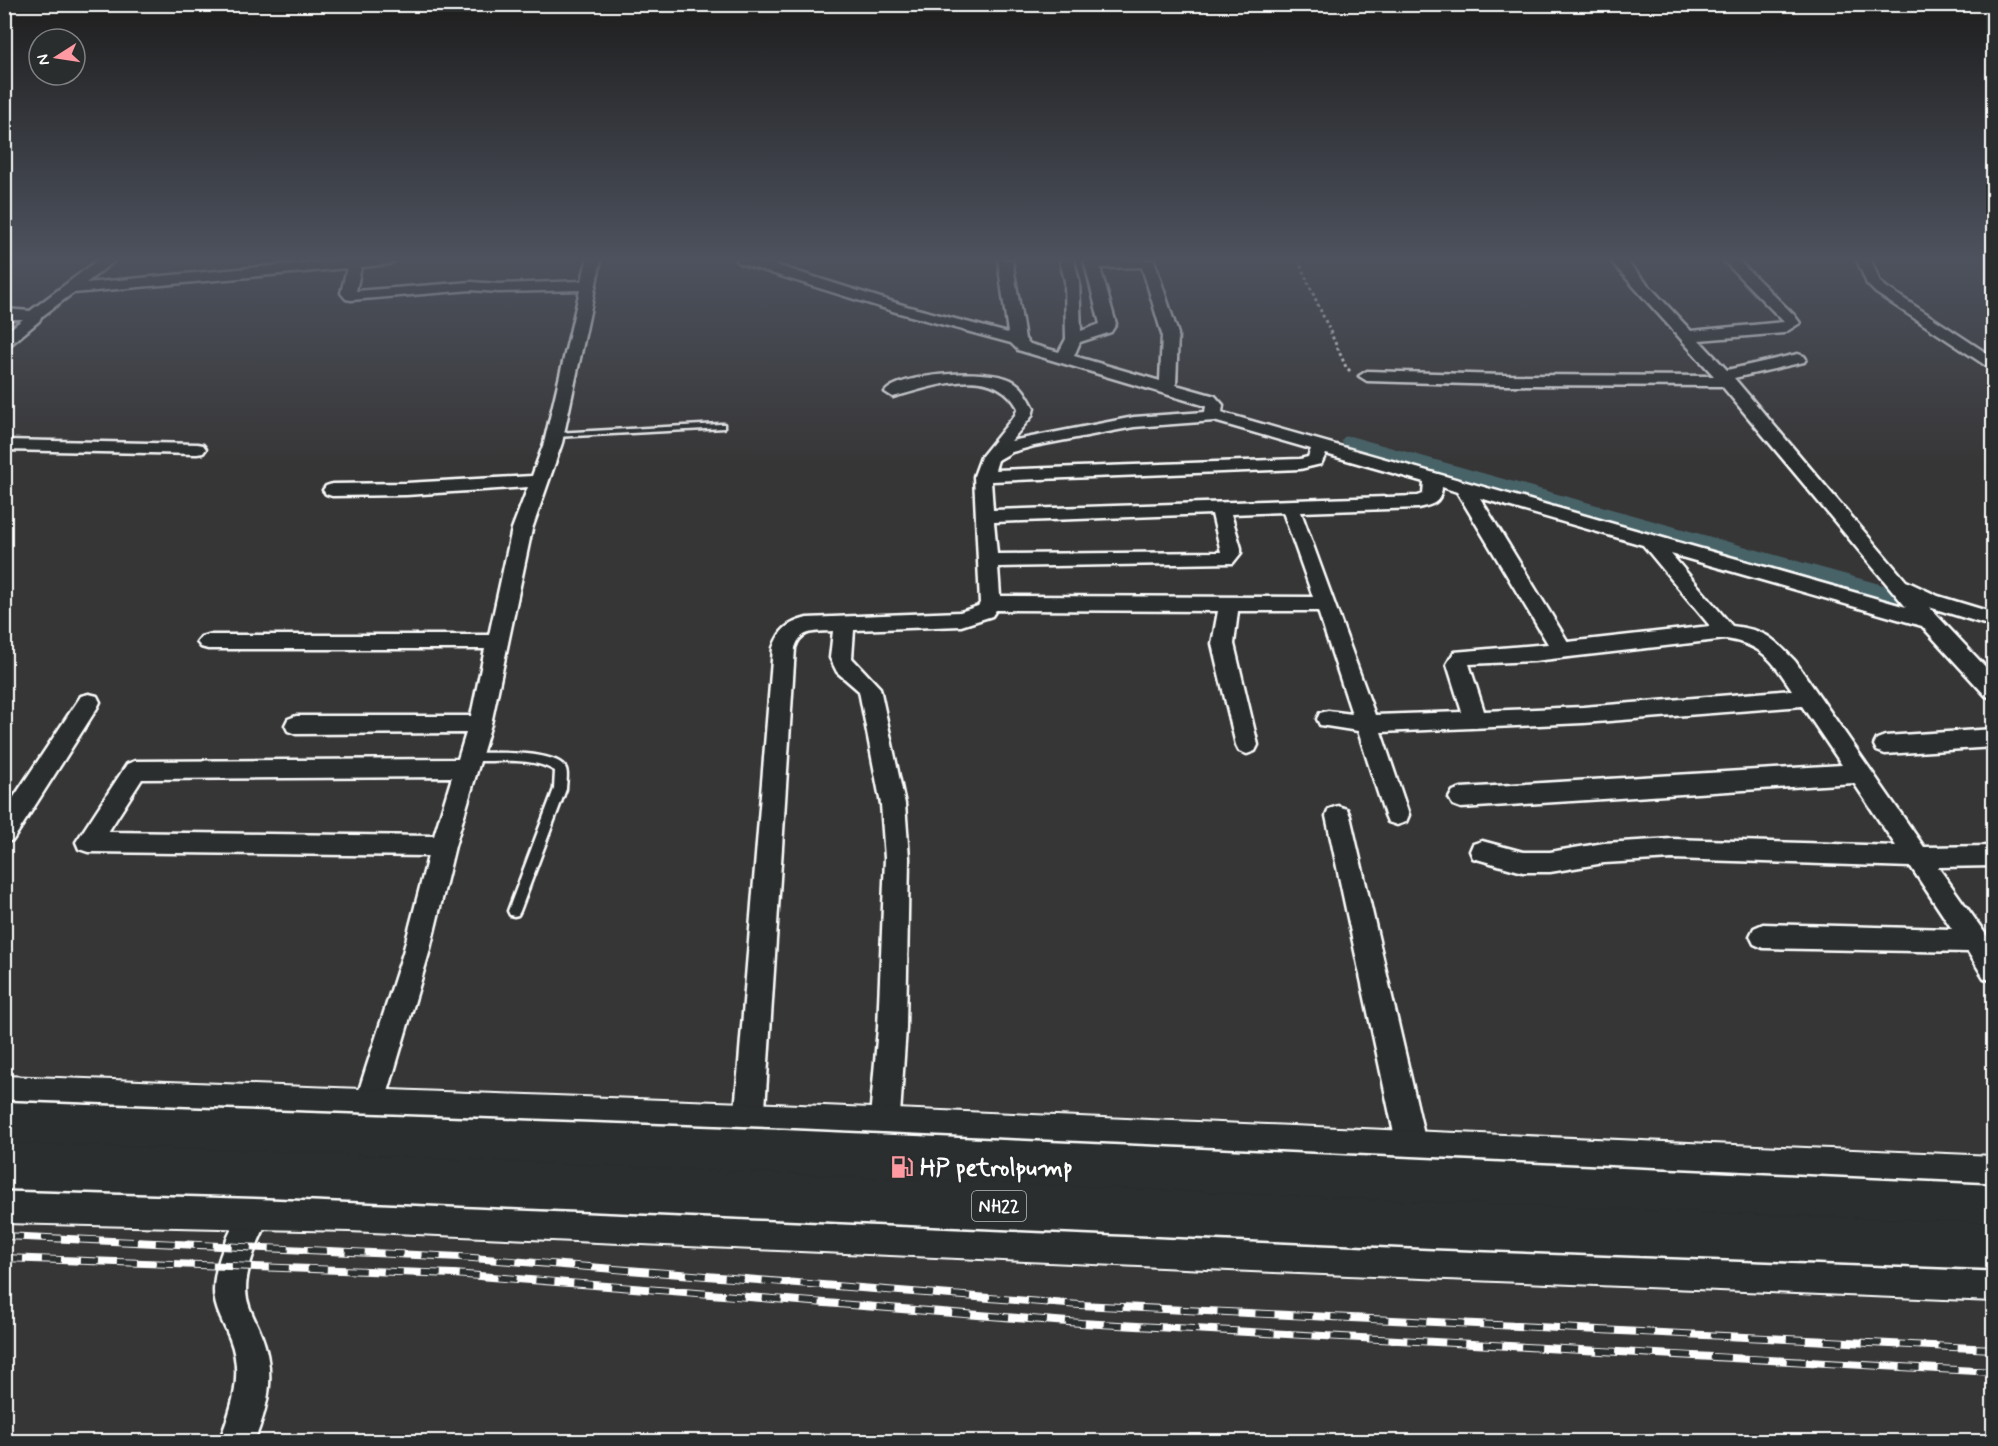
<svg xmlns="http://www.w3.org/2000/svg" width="1998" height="1446" font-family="Mynerve,sans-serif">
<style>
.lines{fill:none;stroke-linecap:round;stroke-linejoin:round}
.canal{fill:#466467;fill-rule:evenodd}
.lane-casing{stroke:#fff;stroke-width:5}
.street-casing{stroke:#fff;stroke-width:5}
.secondary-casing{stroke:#fff;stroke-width:4}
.path{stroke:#fff;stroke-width:3;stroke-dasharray:3 3;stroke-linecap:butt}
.lane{fill:#2a2d2e;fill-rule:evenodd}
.street{fill:#2a2d2e;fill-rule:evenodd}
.secondary{fill:#2a2d2e;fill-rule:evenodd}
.rail-casing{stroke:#fff;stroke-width:8}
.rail{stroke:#2a2d2e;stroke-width:6;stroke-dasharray:19;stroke-linecap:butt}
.highway-bridge-casing{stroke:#fff;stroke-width:51;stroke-linecap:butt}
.highway-bridge{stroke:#2a2d2e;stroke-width:46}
.labels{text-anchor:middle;stroke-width:4.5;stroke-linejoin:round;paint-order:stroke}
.shield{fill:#2a2d2e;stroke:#bfc0c0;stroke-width:1.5}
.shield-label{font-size:18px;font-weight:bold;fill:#fff}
.near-poi-label{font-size:24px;font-weight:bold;fill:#fff;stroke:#2a2d2e;text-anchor:start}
</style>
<rect width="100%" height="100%" fill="#373637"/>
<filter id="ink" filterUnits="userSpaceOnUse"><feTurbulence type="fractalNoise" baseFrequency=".0167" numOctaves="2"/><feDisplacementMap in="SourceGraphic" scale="12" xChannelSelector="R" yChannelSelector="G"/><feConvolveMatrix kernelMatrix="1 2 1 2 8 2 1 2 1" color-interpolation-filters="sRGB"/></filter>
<g filter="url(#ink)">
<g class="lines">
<polygon class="canal" points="1350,436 1933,599 1936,604 1933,609 1926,611 1344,445 1341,441 1344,437"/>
<g class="lane-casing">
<g id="lane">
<polygon points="721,424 724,424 724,428 555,437 551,435 555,433"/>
<path d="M470 753C491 753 550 750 564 766 569 770 566 783 566 789L520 911 518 915 514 916 510 915 508 911 554 789 555 771C532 756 497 762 470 761L466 760 465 757 466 754Z"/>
</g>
</g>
<g class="street-casing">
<g id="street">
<path d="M98 260H115L86 283 338 260H396L389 264 361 267 356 291 471 282 499 284 582 281 587 260H601L562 443 532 529 491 724 455 846 429 953 383 1109 378 1119 368 1123 358 1119 353 1109 403 953 428 856 88 852 79 849 76 842 127 764 135 761 458 759 466 733 296 734 288 731 285 725 288 719 296 716H471L485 649H208L201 647 197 642 201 637 208 635H489L512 529 528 487 406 495 332 496 326 494 323 490 326 486 332 484 406 483 532 476 544 443 580 290 499 292 471 290 351 300 346 299 341 293 347 268 73 293 41 317 39 321 10 345 4 347V334L23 319H4V309L30 311ZM452 777 434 836 108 832 142 779Z"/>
<path d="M737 260H760L906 306 1008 333 998 260H1012L1025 339 1030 344 1059 352 1066 339 1065 281 1060 260H1074L1079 281 1081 331 1100 324 1084 260H1154L1178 334 1176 385 1215 396 1223 405 1222 412 1227 414 1906 607 1722 386 1503 385 1367 381 1359 376 1367 371 1503 375 1714 376 1610 260H1625L1691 331 1784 322 1723 260H1738L1794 315 1800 323 1784 333 1699 340 1727 370 1798 354 1804 356 1806 359 1804 362 1734 378 1906 581 1938 596 1994 613V627L1929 607 1994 676V698L1986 696 1922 626 1671 554 1732 626C1765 630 1772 637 1795 661L1924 847 1994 846V866L1938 867 1994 946V981L1984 978 1968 952 1763 948 1754 944 1750 936 1754 928 1763 924 1952 929 1911 867 1672 859 1604 863 1550 872H1523L1473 858 1470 851 1473 844 1482 841 1523 852H1550L1604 843 1672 839 1896 846 1854 783 1461 808 1453 805 1449 798 1453 791 1461 788 1842 765 1802 706 1583 723 1381 732 1409 815 1406 822 1397 825 1388 822 1385 815 1358 731 1320 725 1317 719 1320 713 1328 711 1352 714 1318 611H1238L1234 644 1258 745 1255 751 1247 754 1239 751 1236 745 1212 644 1218 611 996 610 992 616 961 626 854 630 852 658 880 688 905 804 909 858 906 1028 899 1129 895 1139 884 1144 873 1139 869 1129 878 1028 885 858 881 804 859 691 837 672 830 658 833 631C815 632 801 629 795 648L764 1124 759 1134 749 1139 739 1134 734 1124 773 648C780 629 788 623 807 618L960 612 978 606 980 603 974 476 981 457 1015 415 1018 408C993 362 932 387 893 397L885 392C900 373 988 368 1011 380 1023 386 1028 397 1034 408L1032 416 1011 441 1134 417 1205 412 1206 406 1018 350 1011 343 896 312 739 263ZM1142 267 1162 334 1160 381 1074 356 1080 342 1111 332 1116 324 1100 268ZM1214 421 1311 449 1308 457 1300 459 995 470 998 460 1012 452 1034 446 1134 427ZM1326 454 1424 482 1423 494 1418 496 993 510 991 481 1300 469 1321 464ZM1442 487 1457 492 1548 644 1454 652 1447 664 1462 712 1375 715 1301 512 1418 508C1432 505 1441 503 1442 487ZM1480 498 1643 545 1710 626 1568 642ZM1283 512 1313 597 1000 596 998 567 1233 563 1241 553V548L1231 514ZM1212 514 1221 552 997 554 994 522ZM1726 639C1763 645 1772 660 1792 690L1583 707 1484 711 1469 664 1534 661Z"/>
<polygon points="1857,260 1871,260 1880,282 1886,287 1994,358 1994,371 1876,293 1867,284"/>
<polygon points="4,440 197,444 203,445 206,449 203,453 197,454 4,450"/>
<polygon points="89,694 97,696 100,702 97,708 13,840 4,843 4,812 81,696"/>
<polygon points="1994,729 1994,747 1885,754 1877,751 1874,745 1877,739 1885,736"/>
<polygon points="1338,806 1347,809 1350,816 1428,1152 1424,1163 1413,1167 1402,1163 1398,1152 1326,816 1329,809"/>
<path d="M258 1191 269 1196 274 1207C263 1233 246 1261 246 1290 246 1306 256 1320 261 1334 276 1372 269 1405 254 1442H219C232 1408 244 1375 230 1339 224 1324 214 1308 214 1291 214 1258 234 1226 247 1196Z"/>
</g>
</g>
<g class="secondary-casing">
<g id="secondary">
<polygon points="4,1076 800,1105 1994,1156 1994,1198 800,1147 4,1116"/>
<polygon points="4,1179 349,1187 1274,1228 1994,1255 1994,1301 1274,1272 349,1231 4,1223"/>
</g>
</g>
<polyline class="path" points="1298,260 1346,367 1352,373"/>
<use href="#lane" class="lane"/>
<use href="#street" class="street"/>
<use href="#secondary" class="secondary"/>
<g class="rail-casing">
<g id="rail">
<polyline points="4,1236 460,1257 1080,1305 1994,1349"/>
<polyline points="4,1258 454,1274 1081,1323 1994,1372"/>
</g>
</g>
<use href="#rail" class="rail"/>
<g class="highway-bridge-casing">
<g id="highway-bridge">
<polyline points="4,1125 783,1153 1994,1208"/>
<polyline points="4,1166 269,1174 1434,1225 1994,1246"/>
</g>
</g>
<use href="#highway-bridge" class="highway-bridge"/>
</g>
</g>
<linearGradient id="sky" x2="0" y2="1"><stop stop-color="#1e1e1e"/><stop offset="0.56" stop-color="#4d525e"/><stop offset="1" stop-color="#4d525e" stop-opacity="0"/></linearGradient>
<rect width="1998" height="463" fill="url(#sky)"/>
<defs>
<g id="fuel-bare" transform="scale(1.8)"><path d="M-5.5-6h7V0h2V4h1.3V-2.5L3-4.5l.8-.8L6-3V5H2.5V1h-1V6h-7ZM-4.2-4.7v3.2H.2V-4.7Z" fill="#ff9aa2" stroke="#2a2d2e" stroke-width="2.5" paint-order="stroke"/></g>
</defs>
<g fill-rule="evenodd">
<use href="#fuel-bare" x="902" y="1167"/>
</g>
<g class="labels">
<rect class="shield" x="972" y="1191" width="54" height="30" rx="4.5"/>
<g class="shield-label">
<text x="999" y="1212">NH22</text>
</g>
<g class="near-poi-label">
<text x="920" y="1175">HP petrolpump</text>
</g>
</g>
<rect width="1998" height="1446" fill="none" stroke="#2a2d2e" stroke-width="24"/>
<rect x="12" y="12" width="1974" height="1422" fill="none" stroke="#fff" stroke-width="2" filter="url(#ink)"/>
<g transform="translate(57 57) rotate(258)"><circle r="28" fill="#2a2d2e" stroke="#7f8182" stroke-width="1.5"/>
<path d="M0-4.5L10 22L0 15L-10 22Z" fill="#ff9aa2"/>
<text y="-9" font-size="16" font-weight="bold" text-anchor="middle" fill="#ffffff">N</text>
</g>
</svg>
